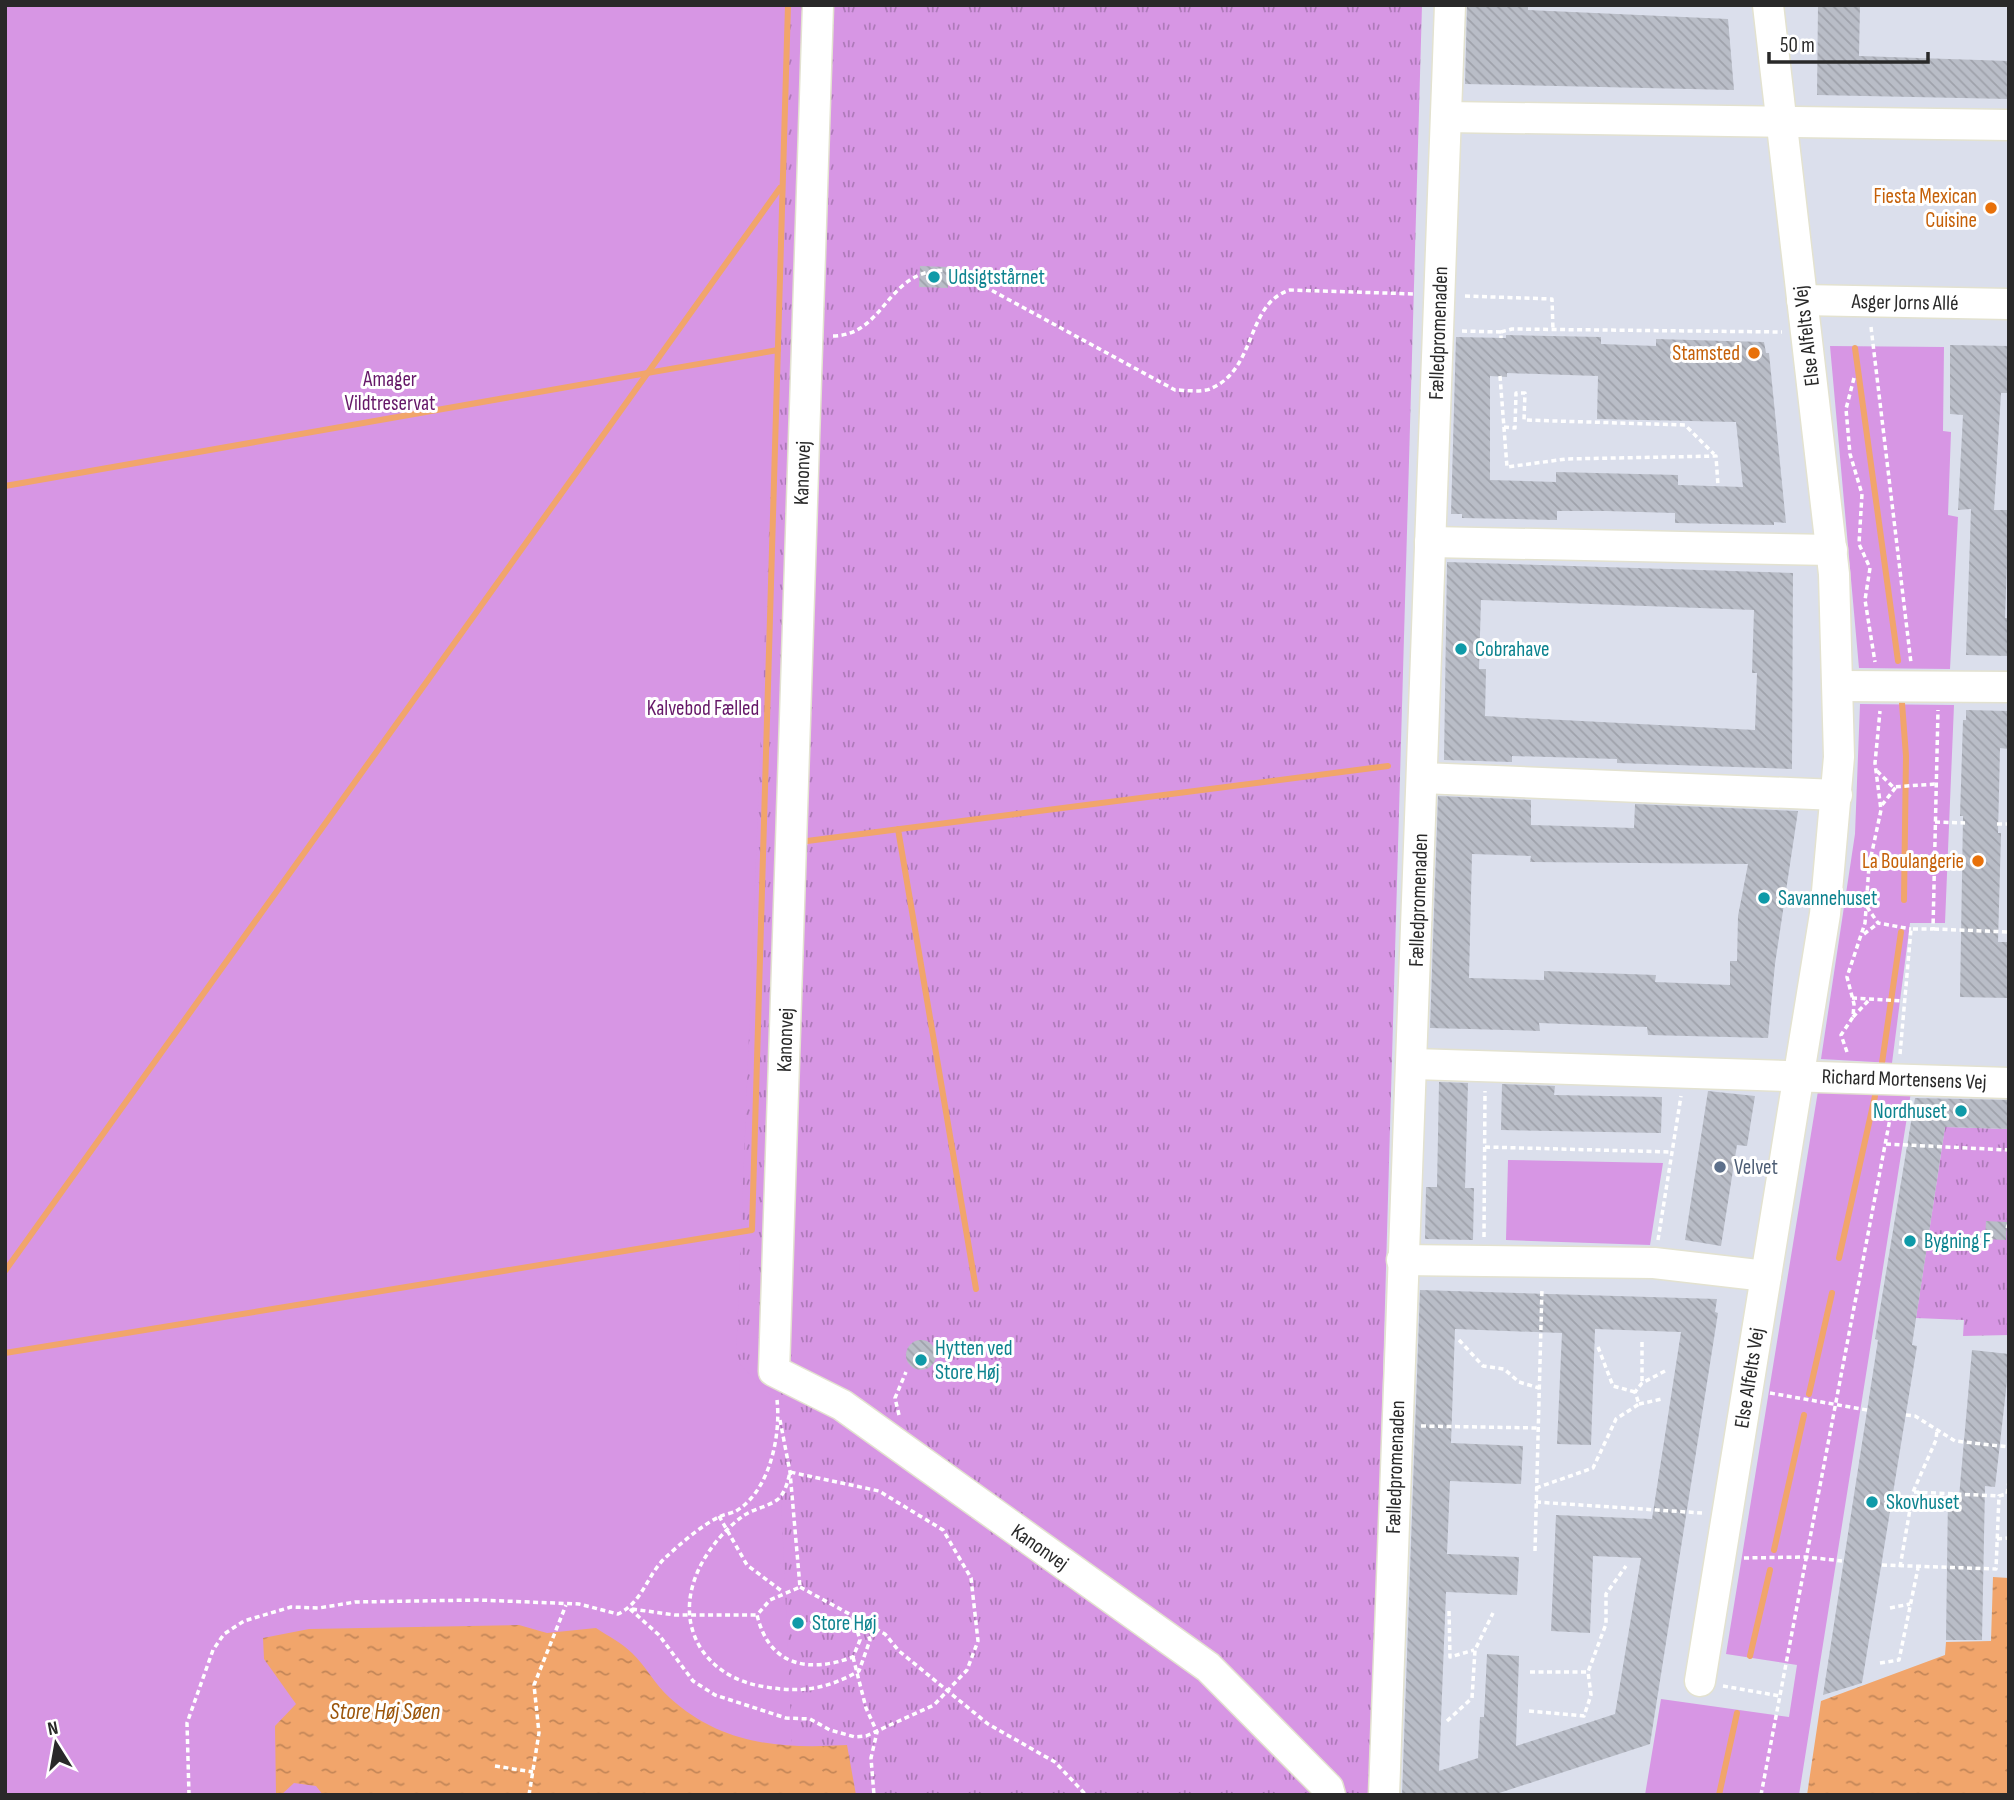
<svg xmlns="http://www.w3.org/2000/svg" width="2014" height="1800" font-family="'Sofia Sans Condensed',sans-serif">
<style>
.grass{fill:url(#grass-tufts)}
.park{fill:#d796e4}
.water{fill:url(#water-ripples)}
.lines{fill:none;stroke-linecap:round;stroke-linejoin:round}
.stream{stroke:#f1a56b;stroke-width:6}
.building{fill:url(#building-back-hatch);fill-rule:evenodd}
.minor-casing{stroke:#e3e2d0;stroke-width:33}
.path{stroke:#fff;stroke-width:3.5;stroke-dasharray:5 3.5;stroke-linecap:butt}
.minor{stroke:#fff;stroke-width:30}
.food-dot{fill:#e8710a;stroke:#fff;stroke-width:2.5}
.culture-dot{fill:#0f9aa8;stroke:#fff;stroke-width:2.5}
.service-dot{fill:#5c6f8a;stroke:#fff;stroke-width:2.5}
.labels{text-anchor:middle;stroke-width:6;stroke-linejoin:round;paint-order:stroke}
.food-label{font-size:21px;fill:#c56008;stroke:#fff;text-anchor:end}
.culture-label{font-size:21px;fill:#0d838f;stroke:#fff;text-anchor:start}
.street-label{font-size:21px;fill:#292929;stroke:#fff}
.park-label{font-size:21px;fill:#651868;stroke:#fff}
.service-label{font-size:21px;fill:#4e5e75;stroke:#fff;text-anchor:start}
.water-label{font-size:23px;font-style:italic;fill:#9c550a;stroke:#fff}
</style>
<defs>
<pattern id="grass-tufts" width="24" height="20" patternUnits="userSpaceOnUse" patternTransform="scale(1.75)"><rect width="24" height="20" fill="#d796e4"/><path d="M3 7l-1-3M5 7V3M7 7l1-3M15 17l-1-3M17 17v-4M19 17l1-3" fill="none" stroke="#ae7ab9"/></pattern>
<pattern id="water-ripples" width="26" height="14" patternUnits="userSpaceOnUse" patternTransform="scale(1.75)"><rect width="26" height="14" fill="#f1a56b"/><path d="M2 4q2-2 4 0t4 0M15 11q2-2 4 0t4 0" fill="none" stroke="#c38658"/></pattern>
<pattern id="building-back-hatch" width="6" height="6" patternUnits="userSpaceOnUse" patternTransform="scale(1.75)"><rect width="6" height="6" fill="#b9bdc7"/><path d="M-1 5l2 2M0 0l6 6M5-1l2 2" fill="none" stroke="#9fa2ab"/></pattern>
</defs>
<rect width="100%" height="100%" fill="#dbdfec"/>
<g class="grass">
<polygon points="5,5 1422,5 1371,1795 5,1795"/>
<polygon points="1945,1127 2009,1129 2009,1335 1963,1336 1964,1320 1916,1318"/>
</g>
<g class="park">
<polygon points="5,5 790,5 736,1360 777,1402 794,1795 5,1795"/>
<polygon points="1830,346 1944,347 1943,431 1951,432 1948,515 1958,517 1950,669 1859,668"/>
<polygon points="1860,704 1954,705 1945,923 1910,923 1892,1063 1821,1059 1855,834"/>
<polygon points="1818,1091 1911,1092 1799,1795 1645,1795 1661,1699 1789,1717 1797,1665 1726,1654"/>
<polygon points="1508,1160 1663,1163 1650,1245 1506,1240"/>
</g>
<g class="water">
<polygon points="1993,1577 2009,1578 2009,1795 1807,1795 1821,1701 1945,1655 1946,1642 1991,1641"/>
<path d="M519 1625 547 1633 596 1628C608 1636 622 1643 632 1653 646 1666 655 1685 670 1698 722 1745 781 1749 847 1745L856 1795H323L316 1786 294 1783 281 1795H276L275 1726 296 1704 264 1659 263 1638 309 1629Z"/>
</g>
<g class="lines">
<g class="stream">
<polyline points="1855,348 1898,661"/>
<polyline points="5,486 778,350"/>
<polyline points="1902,703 1906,756 1904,900"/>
<polyline points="898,829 976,1289"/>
<polyline points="807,841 1388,766"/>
<polyline points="1882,1063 1901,932"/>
<polyline points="1839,1258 1875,1096"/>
<polyline points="5,1271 780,188"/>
<polyline points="5,1353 752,1230 788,5"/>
<polyline points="1809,1394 1832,1293"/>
<polyline points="1774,1550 1804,1415"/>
<polyline points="1750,1656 1770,1570"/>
<polyline points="1719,1795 1737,1713"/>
</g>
</g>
<g class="building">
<polygon points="1467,5 1528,5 1528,10 1728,19 1734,90 1465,84"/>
<polygon points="1818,5 1860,5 1859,56 2009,61 2009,99 1817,95"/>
<polygon points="920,266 948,267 948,288 919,287"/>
<path d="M1506 335 1601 337V344L1656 346V339L1764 342 1766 353H1769L1786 523 1774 522V525L1675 523V513L1606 511H1557V520L1462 518V514H1451L1456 337 1506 338ZM1507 373 1598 376 1597 419 1736 422 1743 487 1678 485V475L1556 472V482L1490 480V376L1507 377Z"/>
<polygon points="1950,345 2009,346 2009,393 2001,393 1994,510 2009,510 2005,618 2009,618 2009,656 1966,655 1971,509 1958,510 1963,415 1950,414"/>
<path d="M1447 562 1793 573 1792 769 1617 763V759L1512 756V762L1444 760ZM1481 600 1754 610 1752 673H1757L1755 730 1485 716 1486 669H1479Z"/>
<polygon points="1966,710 2009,711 2009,749 2000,748 1998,833 2001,833 1998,942 2009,942 2009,998 1960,997 1963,816 1960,816 1963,720 1966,720"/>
<path d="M1438 796 1531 800V825L1634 828 1635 804 1798 811 1775 964 1768 1038 1648 1035 1647 1027 1539 1023 1540 1031 1430 1028ZM1472 854 1531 856 1530 862 1748 864 1738 916 1737 961H1730V985L1655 982 1656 975 1544 971V980L1469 978Z"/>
<polygon points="1439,1082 1468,1083 1465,1188 1474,1188 1473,1240 1425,1239 1426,1187 1437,1187"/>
<polygon points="1502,1084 1555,1086 1554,1095 1662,1097 1661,1133 1501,1130"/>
<polygon points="1708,1091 1755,1096 1747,1146 1737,1145 1721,1246 1685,1240"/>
<polygon points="1915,1098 2009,1100 2009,1129 1945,1127 1912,1345 1917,1346 1862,1683 1823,1695 1878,1340 1875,1339"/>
<polygon points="1986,1221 2007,1222 2006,1240 1985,1239"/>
<path d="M1420 1290 1717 1299 1715 1312 1718 1313 1650 1744 1493 1795H1402ZM1455 1329 1562 1333 1557 1444 1591 1445 1595 1329 1681 1332 1652 1519 1556 1515 1551 1631 1590 1633 1593 1556 1641 1558 1615 1714 1516 1746 1519 1656 1487 1654 1484 1717H1480L1478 1758 1439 1771 1446 1592 1517 1595 1519 1557 1447 1554 1450 1481 1521 1484 1523 1446 1451 1443Z"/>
<circle cx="921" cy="1355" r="15"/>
<polygon points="1972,1350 2009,1354 2009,1364 1995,1487 1985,1486 1982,1640 1946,1640 1948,1496 1959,1497"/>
</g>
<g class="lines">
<g class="minor-casing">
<g id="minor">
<polyline points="818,5 774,1371 842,1405 1208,1667 1328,1788 1330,1795"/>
<polyline points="1446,117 2009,125"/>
<polyline points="1802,300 2009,304"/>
<polyline points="1430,542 1832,550"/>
<polyline points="1839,686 2009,687"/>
<polyline points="1422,778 1837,795"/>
<polyline points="1413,1064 2009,1083"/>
<polyline points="1402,1260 1654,1263 1766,1276"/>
<polyline points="1700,1681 1825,914 1839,757 1834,574 1768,5"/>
<polyline points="1384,1795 1450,5"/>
</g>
</g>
<g class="path">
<polyline points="1465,296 1552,299 1553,330"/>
<polyline points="1871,327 1911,663"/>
<polyline points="1462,331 1501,332 1501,338"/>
<polyline points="1501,332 1512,329 1782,332"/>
<path d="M833 336C889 335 885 262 956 271L1175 390C1185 390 1203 393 1212 388 1257 368 1246 303 1290 290L1416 294"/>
<polyline points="1500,376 1507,467 1566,459 1716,456 1718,486"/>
<polyline points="1854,378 1846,409 1850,454 1862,494 1859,544 1870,568 1865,600 1875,662"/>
<polyline points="1504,427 1515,428 1516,393 1525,393 1524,420 1685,425 1714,454"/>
<polyline points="1877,771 1893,787 1936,784"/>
<polyline points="1882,805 1896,787"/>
<polyline points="1935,822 1965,823"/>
<polyline points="1997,824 2009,824"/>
<polyline points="1867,907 1878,923 1911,929"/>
<polyline points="1934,929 2009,932"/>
<polyline points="1864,934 1877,924"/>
<polyline points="1852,998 1905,1001"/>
<polyline points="1853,1017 1869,1000"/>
<polyline points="1847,1052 1841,1035 1853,1017 1854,1004 1847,977 1865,923 1869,866 1881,810 1875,763 1880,711"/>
<polyline points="1900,1054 1911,929 1933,929 1938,710"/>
<polyline points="1886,1144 2009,1150"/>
<polyline points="1485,1147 1672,1152"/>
<polyline points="2006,1226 2009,1227"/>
<polyline points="1484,1237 1485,1091"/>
<polyline points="1658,1240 1681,1096"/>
<polyline points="1459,1340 1483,1366 1504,1369 1519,1382 1539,1388"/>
<polyline points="1642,1342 1642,1383"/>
<polyline points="1598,1347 1613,1386 1635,1392"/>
<polyline points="1770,1393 1867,1410"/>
<polyline points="1639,1404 1662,1399"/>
<polyline points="899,1415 895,1398 906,1372"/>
<polyline points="1906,1415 1915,1416 1955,1441 2009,1447"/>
<polyline points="780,1420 790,1472 800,1587"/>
<polyline points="1421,1426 1538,1428"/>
<polyline points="1536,1488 1593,1468 1616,1419 1639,1404 1635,1392 1642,1383 1665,1371"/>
<polyline points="1914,1492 1999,1496"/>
<polyline points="1536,1502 1702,1513"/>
<polyline points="719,1516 747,1565 783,1592"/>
<polyline points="1997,1539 2009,1538"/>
<polyline points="1535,1551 1542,1288"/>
<polyline points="1744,1558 1806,1557 1842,1561"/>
<polyline points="1882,1565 1996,1569 1999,1496 2007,1494 2009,1481"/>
<polyline points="1900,1567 1913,1492 1936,1440 1937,1430"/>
<path d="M800 1587 853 1616 860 1640 853 1657C807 1674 769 1665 757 1615L770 1600Z"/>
<polyline points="1890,1608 1910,1604"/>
<path d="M630 1609 659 1635 693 1681 715 1695 786 1718 810 1719 830 1730 855 1737 866 1736 934 1705 967 1670 978 1641 971 1578 943 1530 879 1491 790 1472C788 1481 785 1494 777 1500 767 1507 753 1509 743 1516 704 1545 672 1600 700 1647 715 1671 739 1683 766 1687 802 1693 827 1689 859 1671L870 1640 864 1622"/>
<polyline points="632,1609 675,1615 757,1615"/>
<polyline points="1449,1611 1450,1657 1474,1650"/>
<polyline points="853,1616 885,1634 899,1651 988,1724 1055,1762 1086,1795"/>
<polyline points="853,1657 866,1708 877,1732 871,1758 874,1795"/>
<polyline points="1880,1663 1899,1660 1918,1568"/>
<polyline points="1530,1672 1588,1672 1606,1624 1606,1594 1626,1566"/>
<polyline points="1723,1686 1780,1696"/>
<polyline points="1529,1711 1584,1716 1591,1695 1588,1672"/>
<polyline points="1447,1721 1472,1698 1475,1650 1493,1613"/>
<polyline points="495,1766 533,1772"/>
<path d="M189 1795 187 1723 213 1650 224 1634 244 1621 291 1607 319 1608 355 1602 478 1600 579 1604 618 1614C643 1602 647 1575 665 1558 680 1544 703 1524 721 1516 726 1514 732 1513 736 1511 770 1491 781 1435 777 1400"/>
<polyline points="529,1795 539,1733 534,1685 566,1605"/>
<polyline points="1761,1795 1893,1103"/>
</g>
<use href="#minor" class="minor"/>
</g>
<g class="food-dot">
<circle cx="1991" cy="208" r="7"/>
<circle cx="1754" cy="353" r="7"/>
<circle cx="1978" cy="861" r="7"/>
</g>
<g class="culture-dot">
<circle cx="934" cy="277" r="7"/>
<circle cx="1461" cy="649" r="7"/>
<circle cx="1764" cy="898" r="7"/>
<circle cx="1961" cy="1111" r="7"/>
<circle cx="1910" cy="1241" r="7"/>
<circle cx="921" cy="1360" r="7"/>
<circle cx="1872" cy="1502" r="7"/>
<circle cx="798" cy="1623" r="7"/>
</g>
<circle class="service-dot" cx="1720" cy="1167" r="7"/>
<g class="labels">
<g class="food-label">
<text x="1977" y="203">Fiesta Mexican<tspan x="1977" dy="24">Cuisine</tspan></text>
<text x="1740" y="360">Stamsted</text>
<text x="1964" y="868">La Boulangerie</text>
</g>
<g class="culture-label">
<text x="948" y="284">Udsigtstårnet</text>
<text x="1475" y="656">Cobrahave</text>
<text x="1778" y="905">Savannehuset</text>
<text x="1947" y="1118" text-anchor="end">Nordhuset</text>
<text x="1924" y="1248">Bygning F</text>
<text x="935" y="1355">Hytten ved<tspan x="935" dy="24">Store Høj</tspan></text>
<text x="1886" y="1509">Skovhuset</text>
<text x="812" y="1630">Store Høj</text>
</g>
<g class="street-label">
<text transform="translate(1905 302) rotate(1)" y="7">Asger Jorns Allé</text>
<text transform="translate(1438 333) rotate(-88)" y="7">Fælledpromenaden</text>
<text transform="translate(1806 336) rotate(-97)" y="7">Else Alfelts Vej</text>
<text transform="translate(802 473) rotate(-88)" y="7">Kanonvej</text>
<text transform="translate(1418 900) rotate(-88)" y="7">Fælledpromenaden</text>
<text transform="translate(785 1040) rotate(-88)" y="7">Kanonvej</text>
<text transform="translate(1904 1079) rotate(2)" y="7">Richard Mortensens Vej</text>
<text transform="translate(1749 1378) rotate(-81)" y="7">Else Alfelts Vej</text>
<text transform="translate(1395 1467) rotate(-88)" y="7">Fælledpromenaden</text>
<text transform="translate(1040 1547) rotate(35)" y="7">Kanonvej</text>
</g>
<g class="park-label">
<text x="390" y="386">Amager<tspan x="390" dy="24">Vildtreservat</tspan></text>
<text x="703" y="715">Kalvebod Fælled</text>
</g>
<g class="service-label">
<text x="1734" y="1174">Velvet</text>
</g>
<g class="water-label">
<text x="385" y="1719">Store Høj Søen</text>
</g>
</g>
<rect width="2014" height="1800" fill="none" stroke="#292929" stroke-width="14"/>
<g transform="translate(56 1744) rotate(349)" stroke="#ffffff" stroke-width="5" paint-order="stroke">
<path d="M0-5L12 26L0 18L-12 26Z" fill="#292929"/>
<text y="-10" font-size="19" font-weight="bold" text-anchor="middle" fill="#292929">N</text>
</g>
<path d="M1769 52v10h159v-10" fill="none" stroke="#292929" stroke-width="3.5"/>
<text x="1780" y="52" font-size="21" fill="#292929" stroke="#ffffff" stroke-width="5" paint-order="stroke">50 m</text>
</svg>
